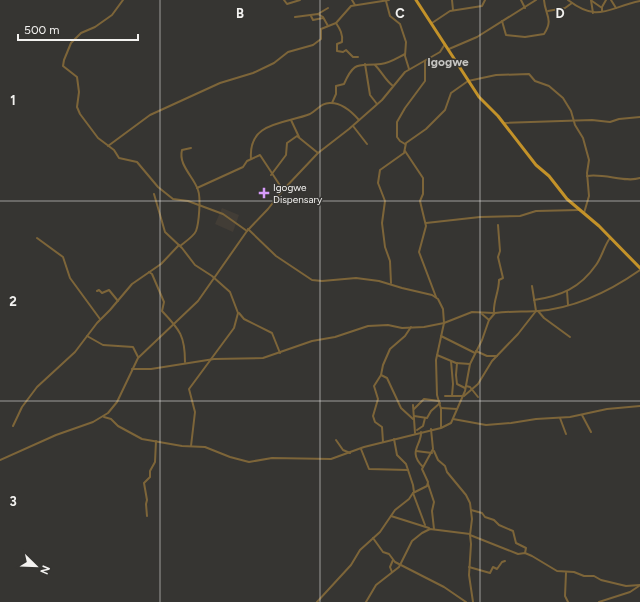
<svg xmlns="http://www.w3.org/2000/svg" width="640" height="602" font-family="Figtree,sans-serif">
<style>
.built{fill:#423d36}
.lines{fill:none;stroke-linecap:round;stroke-linejoin:round}
.minor{stroke:#7d6539;stroke-width:2}
.major{stroke:#c39229;stroke-width:3}
.grid{fill:none;stroke:#f3f2f0;stroke-width:1;stroke-opacity:0.55}
.poi-dot{fill:#d69bfa;stroke:#363532;stroke-width:1.5}
.labels{text-anchor:middle;stroke-width:3;stroke-linejoin:round;paint-order:stroke}
.poi-label{font-size:10px;fill:#f3f2f0;stroke:#363532;text-anchor:start}
.quarter-label{font-size:12px;font-weight:bold;fill:#c5c4c1;stroke:#363532}
.grid-label{font-size:13px;text-anchor:middle;font-weight:bold;fill:#f3f2f0;stroke:#363532;stroke-width:3;stroke-linejoin:round;paint-order:stroke}
</style>
<rect width="100%" height="100%" fill="#363532"/>
<polygon class="built" points="222,208 239,215 233,232 215,224"/>
<g class="lines">
<g class="minor">
<polyline points="123,0 112,15 95,27 81,33 71,43 64,60 63,66 77,77 79,92 77,107 80,114 98,138 114,150 119,158 137,162 158,187 173,199 188,201 223,214 247,231"/>
<polyline points="284,0 287,4 300,0"/>
<polyline points="352,0 355,5"/>
<polyline points="452,0 453,10"/>
<polyline points="521,0 525,8"/>
<path d="M568 0C598 23 607 8 640 1"/>
<polyline points="591,0 593,13"/>
<polyline points="611,0 616,8"/>
<polyline points="386,1 390,16 400,24 406,42 405,56 409,69"/>
<polyline points="592,1 602,8"/>
<polyline points="548,11 565,8 572,3"/>
<polyline points="602,11 602,7 606,0"/>
<polyline points="318,14 328,8"/>
<polyline points="311,16 313,20 323,18"/>
<polyline points="295,17 318,14 323,17 328,26"/>
<path d="M502 21 506 35 525 37 544 34C554 19 545 15 544 0"/>
<path d="M336 23C340 29 343 34 342 42L337 44V51L343 52 346 50 353 57H358"/>
<polyline points="432,23 450,11 482,6 485,0"/>
<polyline points="449,49 477,37 536,0"/>
<polyline points="365,64 370,95 377,104"/>
<path d="M375 65C382 72 385 80 393 86"/>
<path d="M332 103 336 94V86L344 84C355 59 359 67 381 64 390 63 397 58 405 54"/>
<polyline points="291,120 299,137"/>
<polyline points="504,123 592,120 610,122 619,119 640,117"/>
<polyline points="353,126 367,144"/>
<polyline points="405,144 400,141 397,137 397,122 405,108 425,81 425,61"/>
<polyline points="108,146 150,115 220,83 253,73 274,63 288,52 313,45 321,39 321,29 336,23 351,6 389,0"/>
<polyline points="405,151 423,178 423,194 420,201 426,226 419,252 436,297"/>
<path d="M251 159C248 121 285 124 310 114 317 110 322 102 331 103 342 103 352 112 359 120"/>
<polyline points="271,175 286,155 287,143 297,136 318,153"/>
<path d="M587 176C604 173 626 183 640 178"/>
<polyline points="197,188 243,167 247,161 260,155 283,190"/>
<polyline points="154,194 165,232 182,248 195,265 212,276 230,292 238,313 234,328 189,389 195,412 191,446"/>
<polyline points="426,223 480,217 520,216 536,211 579,210"/>
<polyline points="248,229 276,256 312,280 322,281 356,278 379,281 402,288 432,295 438,299 443,309 444,323 436,360 437,395 441,409 441,427"/>
<polyline points="37,238 63,257 70,278 100,319"/>
<path d="M180 246C185 242 194 236 196 231 199 223 201 198 198 190 194 177 178 165 182 150L191 148"/>
<path d="M149 272 152 274 164 302 162 311C180 330 185 336 185 362"/>
<polyline points="391,283 390,261 385,247 382,223 385,201 378,183 380,170 404,153 406,143 426,129 445,110 451,93 468,81 496,75 529,74 535,81 549,86 563,98 571,111 575,125 583,138 589,160 587,173 589,196 584,213"/>
<polyline points="97,291 99,290 102,293 109,290 118,301"/>
<polyline points="567,291 568,305"/>
<path d="M534 300C561 296 580 288 596 265 602 257 604 246 610 238"/>
<polyline points="538,311 544,318 570,337"/>
<polyline points="239,313 244,319 272,333 280,353"/>
<path d="M494 313C493 301 499 292 499 280L503 278 498 257 500 251 498 225"/>
<polyline points="482,314 489,320"/>
<polyline points="87,336 103,345 133,347 138,357"/>
<polyline points="441,336 475,353"/>
<polyline points="476,351 487,356 497,356"/>
<polyline points="437,355 456,363 470,364"/>
<polyline points="451,361 453,384 452,396"/>
<polyline points="457,363 456,375 457,384 465,388"/>
<polyline points="132,369 151,369 214,359 263,358 312,341 335,337 368,326 388,325 402,328 424,327 444,323 472,312 494,313"/>
<polyline points="381,375 387,378 401,408 413,419"/>
<polyline points="466,386 470,387 478,397"/>
<polyline points="445,396 462,396"/>
<polyline points="464,396 478,384 492,361 518,334 536,311 532,286"/>
<polyline points="413,405 415,433"/>
<polyline points="441,408 457,409"/>
<polyline points="414,409 424,399 439,401"/>
<polyline points="582,415 591,432"/>
<polyline points="414,416 427,418 431,411 440,403"/>
<path d="M104 417 111 419 118 426 142 439 182 446 205 447 230 457 249 462 272 458 331 459 364 447 441 428 451 423 465 391 470 364 482 340 489 320 495 313C510 311 524 312 538 311 576 308 610 291 640 270"/>
<polyline points="560,418 566,434"/>
<polyline points="453,419 486,425 511,423 536,419 570,417 607,409 640,406"/>
<polyline points="13,426 22,407 37,387 75,352 97,323 110,310 132,284 161,264 179,245"/>
<polyline points="417,430 423,426 425,418"/>
<path d="M421 432C422 445 407 451 423 467"/>
<polyline points="394,439 397,455 406,464 413,485 414,492"/>
<polyline points="336,440 343,450 350,453"/>
<polyline points="383,442 382,427 375,422 373,416 378,399 374,386 381,375 383,365 390,349 405,336 411,327"/>
<polyline points="361,449 369,469 408,470"/>
<polyline points="416,451 432,453"/>
<polyline points="434,451 438,460 445,466 447,472 466,495 470,503 472,519 470,535 471,544 469,575 473,602"/>
<polyline points="0,460 56,435 93,422 108,413 117,402 138,358 198,301 247,231 268,209 283,190 318,153 349,129 382,100 405,72 440,52 445,44"/>
<polyline points="428,484 434,502 432,511 434,529"/>
<polyline points="413,493 425,525"/>
<polyline points="471,510 482,513 485,517 494,520 499,525 513,531 516,543 526,548 525,553"/>
<polyline points="147,516 146,504 147,500 144,483 150,477 150,471 155,462 156,441"/>
<polyline points="391,516 429,528"/>
<polyline points="470,535 518,554 525,553 532,556 557,571 574,572 584,576 594,576 601,580 626,586 640,585"/>
<polyline points="373,538 383,552 389,554 395,562 444,587 466,602"/>
<polyline points="469,567 490,573 493,567 497,569 502,562 505,561"/>
<polyline points="392,572 390,567 393,560"/>
<polyline points="566,573 565,596 568,602"/>
<polyline points="317,602 351,565 360,550 380,532 395,510 409,499 413,493 427,486 428,482 422,469 433,449 431,429"/>
<polyline points="366,602 376,585 399,567 412,541 422,533 430,529 470,534"/>
<polyline points="599,602 630,592 639,586"/>
</g>
<polyline class="major" points="416,0 479,97 498,116 536,165 549,176 567,199 599,226 640,268"/>
</g>
<path class="grid" d="M160 0V602M320 0V602M480 0V602M0 201H640M0 401H640"/>
<path class="poi-dot" d="M262 187h4v4h4v4h-4v4h-4v-4h-4v-4h4z"/>
<g class="labels">
<g class="poi-label">
<text x="273" y="191">Igogwe<tspan x="273" dy="12">Dispensary</tspan></text>
</g>
<g class="quarter-label">
<text x="448" y="66">Igogwe</text>
</g>
</g>
<g class="grid-label">
<text x="240" y="18">B</text>
<text x="400" y="18">C</text>
<text x="560" y="18">D</text>
<text x="13" y="105">1</text>
<text x="13" y="306">2</text>
<text x="13" y="506">3</text>
</g>
<g transform="translate(36 566) rotate(113)" stroke="#363532" stroke-width="3" paint-order="stroke">
<path d="M0-3L7 15L0 10L-7 15Z" fill="#f3f2f0"/>
<text y="-6" font-size="11" font-weight="bold" text-anchor="middle" fill="#f3f2f0">N</text>
</g>
<path d="M18 34v6h120v-6" fill="none" stroke="#f3f2f0" stroke-width="2"/>
<text x="24" y="34" font-size="12" fill="#f3f2f0" stroke="#363532" stroke-width="3" paint-order="stroke">500 m</text>
</svg>
